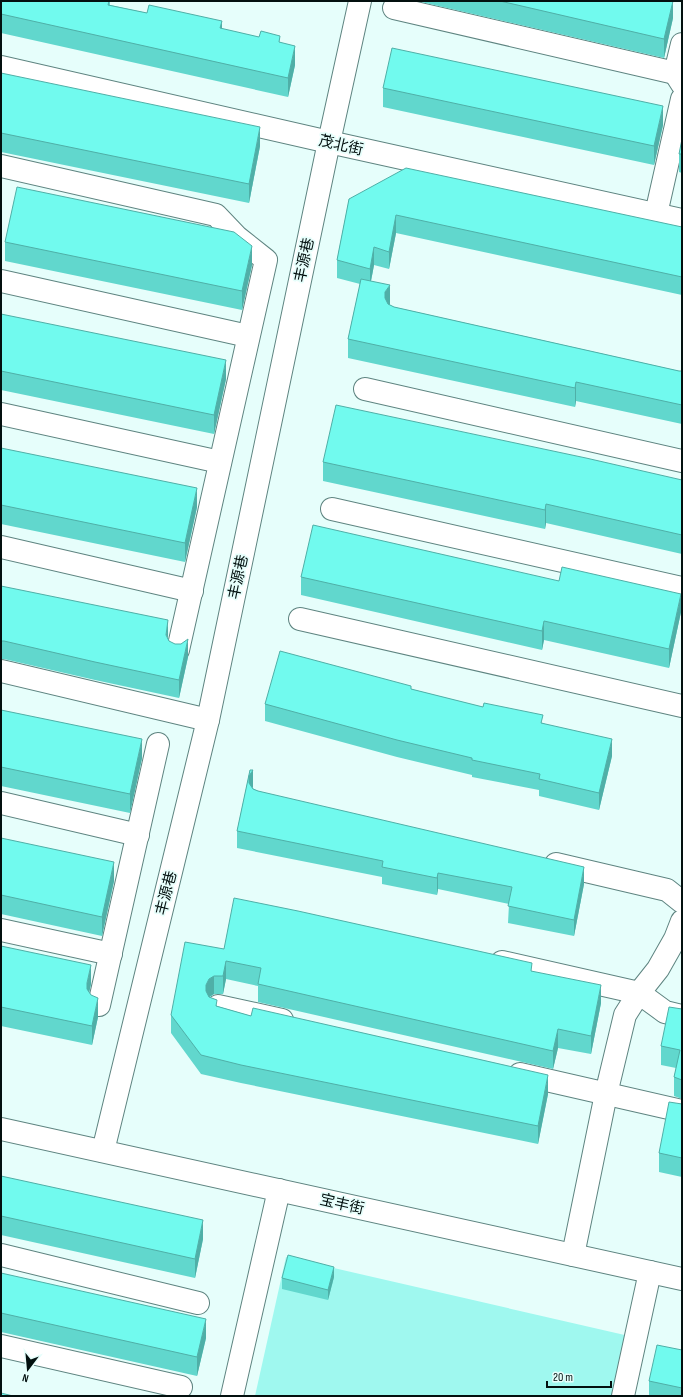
<svg xmlns="http://www.w3.org/2000/svg" width="683" height="1397" font-family="'Sofia Sans Condensed','Noto Sans SC',sans-serif">
<style>
.green{fill:#9ff8ef}
.lines{fill:none;stroke-linecap:round;stroke-linejoin:round}
.minor-casing{stroke:#5e8480;stroke-width:24}
.minor{stroke:#fff;stroke-width:22}
.wall{fill:#61d7cd}
.shaded-wall{fill:#4fafa7}
.building{fill:#71faee;stroke:#4fafa7}
.labels{text-anchor:middle;stroke-width:3.5;stroke-linejoin:round;paint-order:stroke}
.street-label{font-size:15px;fill:#03100f;stroke:#e6fefb}
</style>
<rect width="100%" height="100%" fill="#e6fefb"/>
<polygon class="green" points="286,1257 629,1336 614,1396 255,1396"/>
<g class="lines">
<g class="minor-casing">
<g id="minor">
<polyline points="394,8 675,73"/>
<polyline points="682,44 675,73 682,84"/>
<polyline points="1,67 329,142 682,220"/>
<polyline points="1,166 216,215 237,237 266,260 178,650"/>
<polyline points="656,214 682,99"/>
<polyline points="1,281 248,336"/>
<polyline points="365,389 682,461"/>
<polyline points="1,414 220,462"/>
<polyline points="332,509 682,588"/>
<polyline points="1,547 192,591"/>
<polyline points="300,619 682,706"/>
<polyline points="1,671 208,720"/>
<polyline points="1,803 138,835"/>
<polyline points="556,864 667,890 682,902"/>
<polyline points="1,930 111,954"/>
<polyline points="502,962 639,993 665,1012 682,1016"/>
<polyline points="99,1005 158,744"/>
<polyline points="218,1006 282,1020"/>
<polyline points="520,1074 682,1111"/>
<polyline points="1,1129 682,1279"/>
<polyline points="103,1151 208,720 329,142 360,1"/>
<polyline points="1,1255 198,1303"/>
<polyline points="573,1255 606,1094 625,1015 639,993 658,969 675,939 682,921"/>
<polyline points="1,1346 181,1387"/>
<polyline points="232,1396 279,1190"/>
<polyline points="623,1396 650,1272"/>
</g>
</g>
<use href="#minor" class="minor"/>
</g>
<g class="wall">
<polygon points="1,1 110,1 110,5 280,42 295,65 288,97 1,33"/>
<polygon points="417,1 673,1 673,18 664,58"/>
<polygon points="1,73 260,146 249,203 1,152"/>
<polygon points="383,88 663,125 654,165 383,107"/>
<polygon points="682,139 682,173 679,172 679,154"/>
<polygon points="349,199 682,227 682,295 396,233 389,269 374,265 371,281 390,304 390,305 394,307 679,371 682,371 682,424 576,401 575,407 348,358 348,339 360,284 337,278 337,260"/>
<polygon points="5,242 252,265 242,310 5,261"/>
<polygon points="1,314 226,379 214,434 1,390"/>
<polygon points="1,448 197,507 185,562 1,524"/>
<polygon points="323,462 682,480 682,554 546,523 545,529 323,481"/>
<polygon points="301,577 681,612 669,668 544,640 542,650 301,595"/>
<polygon points="1,586 168,638 169,641 188,657 179,698 95,680 4,659 1,659"/>
<polygon points="411,689 543,723 612,756 599,810 539,796 539,790 472,777 472,775 397,757 265,721 265,704"/>
<polygon points="1,710 142,758 130,813 1,786"/>
<polygon points="250,770 253,787 252,788 258,791 584,884 574,936 508,923 509,904 438,889 437,895 382,884 382,877 237,848 237,831"/>
<polygon points="1,838 114,881 102,936 1,914"/>
<polygon points="1,946 91,984 89,993 98,1017 92,1045 1,1026"/>
<polygon points="224,949 532,971 601,1003 591,1054 558,1048 553,1069 258,1002 258,986 226,979 223,994 214,994 210,997 217,1006 251,1016 548,1094 538,1144 241,1083 201,1074 171,1033 171,1015"/>
<polygon points="682,1009 682,1099 674,1096 674,1077 676,1068 661,1065 661,1046"/>
<polygon points="682,1104 682,1177 659,1172 659,1153"/>
<polygon points="1,1176 203,1239 195,1278 1,1235"/>
<polygon points="1,1273 206,1338 197,1376 1,1332"/>
<polygon points="334,1277 328,1300 282,1289 282,1278"/>
<polygon points="682,1350 682,1396 649,1396 649,1381"/>
</g>
<g class="shaded-wall">
<polygon points="673,1 673,18 664,58 664,39"/>
<polygon points="222,21 222,40 220,28"/>
<polygon points="295,46 295,65 288,97 288,78"/>
<polygon points="663,106 663,125 654,165 654,146"/>
<polygon points="260,127 260,146 249,203 249,184"/>
<polygon points="396,215 396,233 389,269 389,252"/>
<polygon points="252,246 252,265 242,310 242,291"/>
<polygon points="374,247 374,265 370,286 370,269"/>
<polygon points="390,285 390,304 385,311 385,292"/>
<polygon points="226,360 226,379 214,434 214,415"/>
<polygon points="576,382 576,401 575,407 575,388"/>
<polygon points="197,488 197,507 185,562 185,543"/>
<polygon points="546,504 546,523 545,529 545,510"/>
<polygon points="681,594 681,612 669,668 669,649"/>
<polygon points="168,620 168,638 166,635"/>
<polygon points="544,621 544,640 542,650 542,631"/>
<polygon points="188,639 188,657 179,698 179,680"/>
<polygon points="142,739 142,758 130,813 130,794"/>
<polygon points="612,739 612,756 599,810 599,793"/>
<polygon points="253,770 253,787 249,793 249,776"/>
<polygon points="114,862 114,881 102,936 102,917"/>
<polygon points="584,867 584,884 574,936 574,920"/>
<polygon points="438,873 438,889 437,895 437,878"/>
<polygon points="226,961 226,979 223,994 223,976"/>
<polygon points="91,965 91,984 87,1002 87,983"/>
<polygon points="214,976 214,994 209,997 206,1003 206,985 209,979"/>
<polygon points="601,985 601,1003 591,1054 591,1036"/>
<polygon points="98,998 98,1017 92,1045 92,1026"/>
<polygon points="558,1029 558,1048 553,1069 553,1051"/>
<polygon points="548,1075 548,1094 538,1144 538,1126"/>
<polygon points="203,1220 203,1239 195,1278 195,1259"/>
<polygon points="334,1267 334,1277 328,1300 328,1290"/>
<polygon points="206,1319 206,1338 197,1376 197,1357"/>
</g>
<g class="building">
<polygon points="1,1 109,1 108,5 147,13 149,5 222,21 220,28 259,37 261,31 280,36 279,42 295,46 288,78 1,14"/>
<polygon points="500,1 673,1 664,39"/>
<polygon points="392,48 663,106 654,146 383,88"/>
<polygon points="1,73 260,127 249,184 1,133"/>
<polygon points="682,139 682,154 679,154"/>
<polygon points="406,168 682,227 682,277 396,215 389,252 374,247 370,269 337,260 349,199"/>
<polygon points="17,187 234,232 252,246 242,291 5,242"/>
<polygon points="361,279 390,285 385,292 385,298 388,304 394,307 679,371 682,371 682,405 576,382 575,388 348,339"/>
<polygon points="1,314 226,360 214,415 1,371"/>
<polygon points="336,405 586,458 682,480 682,535 546,504 545,510 323,462"/>
<polygon points="1,448 197,488 185,543 1,505"/>
<polygon points="313,525 559,581 562,567 681,594 669,649 544,621 542,631 301,577"/>
<polygon points="1,586 168,620 166,635 169,641 175,644 181,644 188,639 179,680 95,662 4,641 1,641"/>
<polygon points="280,651 411,686 411,689 483,707 484,703 543,715 541,723 612,739 599,793 539,779 540,774 472,760 472,758 397,740 265,704"/>
<polygon points="1,710 142,739 130,794 1,767"/>
<polygon points="250,770 253,770 249,776 249,783 253,789 258,791 584,867 574,920 508,906 512,887 438,873 437,878 382,867 383,861 237,831"/>
<polygon points="1,838 114,862 102,917 1,895"/>
<polygon points="234,898 298,911 532,963 531,971 601,985 591,1036 558,1029 553,1051 258,984 261,968 226,961 223,976 214,976 209,979 206,985 206,991 209,997 217,1000 216,1006 251,1016 253,1008 548,1075 538,1126 241,1065 201,1055 171,1015 185,942 224,949"/>
<polygon points="1,946 91,965 87,983 87,989 91,995 98,998 92,1026 1,1007"/>
<polygon points="669,1007 682,1009 682,1080 674,1077 680,1050 661,1046"/>
<polygon points="669,1102 682,1104 682,1158 659,1153"/>
<polygon points="1,1176 203,1220 195,1259 1,1216"/>
<polygon points="288,1255 334,1267 328,1290 282,1278"/>
<polygon points="1,1273 206,1319 197,1357 1,1313"/>
<polygon points="657,1345 682,1350 682,1388 649,1381"/>
<polygon points="1,1393 13,1396 1,1396"/>
</g>
<g class="labels">
<g class="street-label">
<text transform="translate(341 145) rotate(13)" y="5">茂北街</text>
<text transform="translate(304 260) rotate(-78)" y="5">丰源巷</text>
<text transform="translate(238 577) rotate(-78)" y="5">丰源巷</text>
<text transform="translate(166 893) rotate(-76)" y="5">丰源巷</text>
<text transform="translate(342 1204) rotate(13)" y="5">宝丰街</text>
</g>
</g>
<rect width="683" height="1397" fill="none" stroke="#03100f" stroke-width="4"/>
<g transform="translate(28 1369) rotate(196)" stroke="#e6fefb" stroke-width="3" paint-order="stroke">
<path d="M0-3L7 15L0 10L-7 15Z" fill="#03100f"/>
<text y="-6" font-size="11" font-weight="bold" text-anchor="middle" fill="#03100f">N</text>
</g>
<path d="M547 1381v6h64v-6" fill="none" stroke="#03100f" stroke-width="2"/>
<text x="553" y="1381" font-size="12" fill="#03100f" stroke="#e6fefb" stroke-width="3" paint-order="stroke">20 m</text>
</svg>
